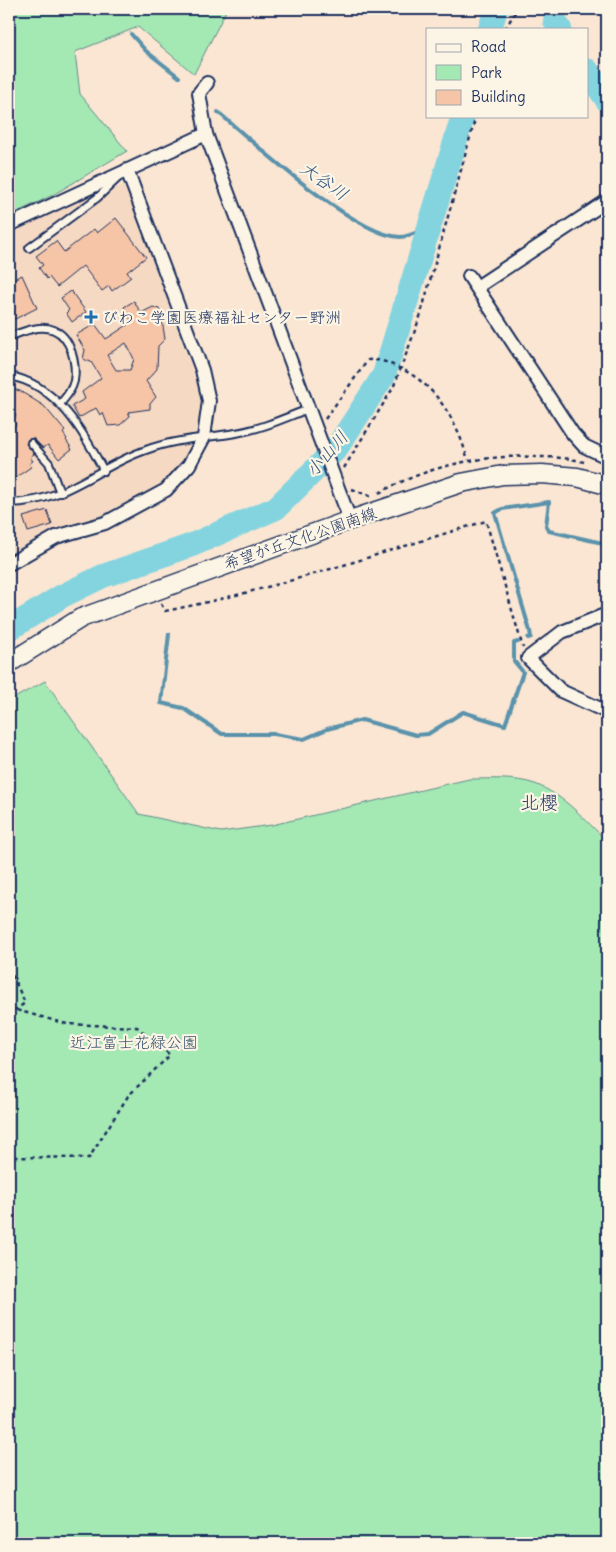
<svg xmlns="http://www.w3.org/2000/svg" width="616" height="1552" font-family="Delius,'Klee One',sans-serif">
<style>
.built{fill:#f5d9c3}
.green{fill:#a4e8b4;stroke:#608c89}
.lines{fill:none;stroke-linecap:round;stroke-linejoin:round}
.stream{stroke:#5a92ac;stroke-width:4}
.river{stroke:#84d4e0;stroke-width:24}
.building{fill:#f6c4a6;stroke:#1b2f5e;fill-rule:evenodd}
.lane-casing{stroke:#1b2f5e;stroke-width:10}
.street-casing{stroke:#1b2f5e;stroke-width:16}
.secondary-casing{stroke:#1b2f5e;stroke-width:21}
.path{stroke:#1b2f5e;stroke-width:2.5;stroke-dasharray:4 4;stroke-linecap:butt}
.lane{stroke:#fcf5e5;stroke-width:6}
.street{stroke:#fcf5e5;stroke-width:12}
.secondary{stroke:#fcf5e5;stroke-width:18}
.poi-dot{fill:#1f6fb2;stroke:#fcf5e5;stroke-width:2}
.labels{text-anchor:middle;stroke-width:4.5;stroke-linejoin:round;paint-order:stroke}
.poi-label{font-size:16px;fill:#1b2f5e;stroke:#fcf5e5;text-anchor:start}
.street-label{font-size:16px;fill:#1b2f5e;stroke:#fcf5e5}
.park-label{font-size:16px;fill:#36546f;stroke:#fcf5e5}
.water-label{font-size:18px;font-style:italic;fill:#35587e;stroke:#fcf5e5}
.quarter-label{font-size:19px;fill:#1b2f5e;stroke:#fcf5e5}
</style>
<rect width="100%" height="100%" fill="#fae6d2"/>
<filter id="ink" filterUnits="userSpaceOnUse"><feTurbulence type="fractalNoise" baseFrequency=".02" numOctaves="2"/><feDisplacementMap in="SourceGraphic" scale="10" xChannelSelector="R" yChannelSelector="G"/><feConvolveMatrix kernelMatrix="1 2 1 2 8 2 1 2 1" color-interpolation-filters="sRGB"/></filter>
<g filter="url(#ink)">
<polygon class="built" points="125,185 204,402 188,455 160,484 108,514 49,533 9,557 9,233 84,196"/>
<g class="green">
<polygon points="9,9 227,9 194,74 138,27 75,52 80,94 127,151 51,196 9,216"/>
<path d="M45 681 139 814 221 832 272 825 469 779C490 779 515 777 535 784 564 795 585 820 607 841V1543H9V701Z"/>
</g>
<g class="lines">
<g class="stream">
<polyline points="131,34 146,51 179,77"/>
<path d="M218 112C254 143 355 236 400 237 409 237 421 230 429 227"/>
<polyline points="169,634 161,703 183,708 222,734 274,734 304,739 327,729 362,720 416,735 428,734 463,712 505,725 523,672 514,661 514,643 518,642"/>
<polyline points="528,638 531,637 530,631 495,513 502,509 549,502 546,526 549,531 607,544"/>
</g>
<g class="river">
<polyline points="555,21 560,29"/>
<polyline points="490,29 496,9"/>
<polyline points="587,70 607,100"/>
<polyline points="9,629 62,596 103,576 192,545 276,508 336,449 384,375 463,116"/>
</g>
</g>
<g class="building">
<polygon points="116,218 146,257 127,272 131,277 112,291 109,286 102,291 83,266 57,287 49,277 47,279 39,268 43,265 36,256 56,241 64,252 94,229 97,233"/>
<polygon points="22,275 37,308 9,322 9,281"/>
<polygon points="71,291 86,312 72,322 66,313 69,310 61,298"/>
<path d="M134 301 141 313 153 307 159 309 161 314 165 339 158 346 157 369 146 381 156 397 150 404V409L128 412 130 416 120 425 108 426 103 413 100 415 96 408 79 418 72 406 85 399 82 392 101 378 91 362 83 359 85 350 76 335 95 324 106 339 132 322 124 307ZM126 343 134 359 130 370H116L107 355Z"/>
<polygon points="9,388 20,391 44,406 65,431 63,433 67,439 66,440 72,449 59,459 48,445 43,448 33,438 28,439 26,444 34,454 30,457 33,461 30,463 31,467 9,482 9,435 16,424 13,421 16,415 9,412"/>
<polygon points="47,510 52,525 28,532 23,517"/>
</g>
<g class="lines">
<g class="lane-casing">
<g id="lane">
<polyline points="29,248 97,198 117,179"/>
<path d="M9 337C21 332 40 324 54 330 71 337 77 364 74 381 72 390 66 397 60 404"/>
<path d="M9 376C57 384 83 432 104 471"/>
<polyline points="31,443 49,463 60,493"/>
<path d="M9 503C67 502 96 467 146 450 175 439 206 438 236 433 261 429 285 418 308 409"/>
</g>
</g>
<g class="street-casing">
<g id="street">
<polyline points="207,83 199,93 206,134 350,520"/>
<polyline points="9,225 206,134"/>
<polyline points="469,276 573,434 584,446 607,457"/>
<polyline points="477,287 607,201"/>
<polyline points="9,564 56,537 105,523 166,490 189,465 204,437 209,401 202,370 127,170"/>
<polyline points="607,614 562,632 528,658 561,691 607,712"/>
</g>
</g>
<g class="secondary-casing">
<polyline id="secondary" points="9,663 81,618 350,520 461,483 503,475 542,474 577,477 607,485"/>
</g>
<g class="path">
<polyline points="505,29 517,9"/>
<path d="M325 419 368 360C379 359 387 362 397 367 436 383 457 422 468 460"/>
<polyline points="344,468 393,388 401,368 420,317 476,116"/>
<polyline points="352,489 372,497"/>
<path d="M379 493C428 466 482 454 538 457 553 457 570 458 584 462"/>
<path d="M161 604 165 611C274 590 380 553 486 521L523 648"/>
<polyline points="9,968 25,1003 15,1010"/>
<polyline points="9,1008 67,1024 137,1027 170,1055 128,1096 89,1158 9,1157"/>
</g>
<use href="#lane" class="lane"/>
<use href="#street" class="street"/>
<use href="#secondary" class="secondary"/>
</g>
</g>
<path class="poi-dot" d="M88.5 309.5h5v5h5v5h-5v5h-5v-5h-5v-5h5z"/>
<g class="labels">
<g class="poi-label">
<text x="102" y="323">びわこ学園医療福祉センター野洲</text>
</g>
<g class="street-label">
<text transform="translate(300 538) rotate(-19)" y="6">希望が丘文化公園南線</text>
</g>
<g class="park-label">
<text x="134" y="1048">近江富士花緑公園</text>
</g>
<g class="water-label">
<text transform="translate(324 181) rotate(35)" y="6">大谷川</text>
<text transform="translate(327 454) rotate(-49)" y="6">小山川</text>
</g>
<g class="quarter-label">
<text x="539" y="809">北櫻</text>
</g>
</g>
<rect width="616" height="1552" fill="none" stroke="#fcf5e5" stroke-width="30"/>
<rect x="15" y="15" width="586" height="1522" fill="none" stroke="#1b2f5e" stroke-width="2" filter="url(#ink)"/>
<rect x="426" y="28" width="162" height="90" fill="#fcf5e5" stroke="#a2a6af"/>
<rect x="436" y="44" width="25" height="8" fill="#fcf5e5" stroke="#a2a6af"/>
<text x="471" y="52" font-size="15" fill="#1b2f5e">Road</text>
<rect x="436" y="65" width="25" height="15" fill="#a4e8b4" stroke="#a2a6af"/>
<text x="471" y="78" font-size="15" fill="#1b2f5e">Park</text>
<rect x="436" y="90" width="25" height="15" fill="#f6c4a6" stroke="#a2a6af"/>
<text x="471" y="102" font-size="15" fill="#1b2f5e">Building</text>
</svg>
